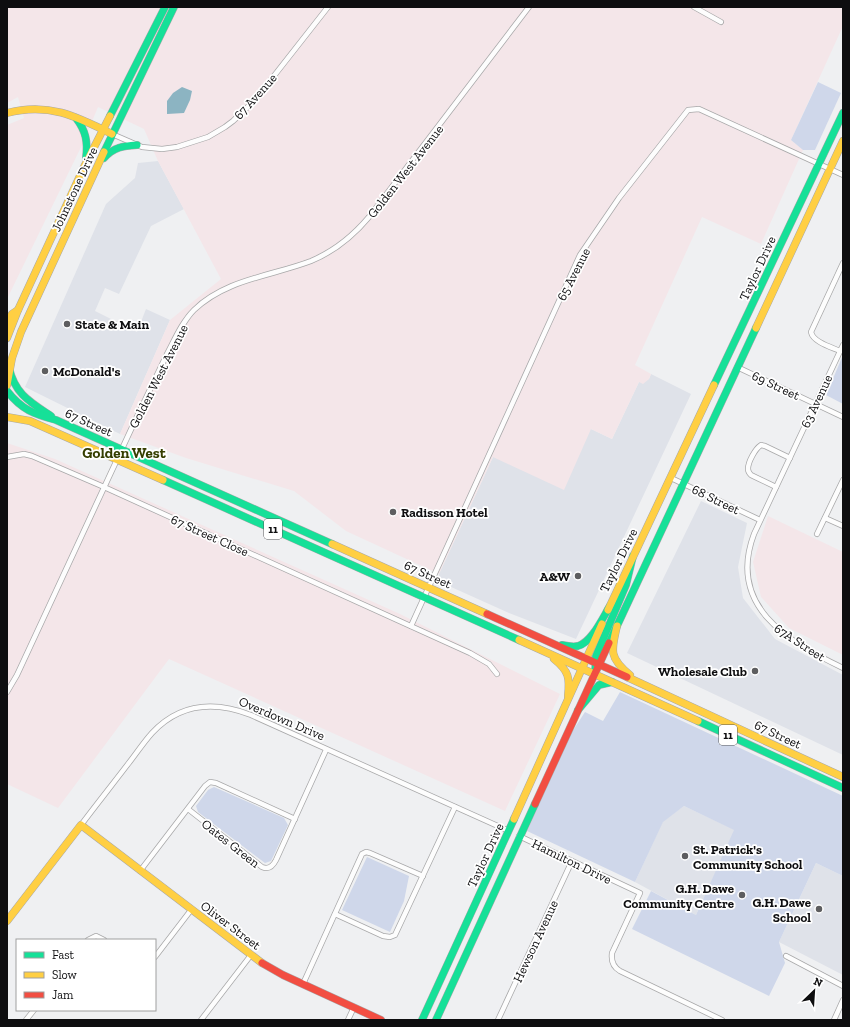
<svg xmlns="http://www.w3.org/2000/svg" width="850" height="1027" font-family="'Zilla Slab',serif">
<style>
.built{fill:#dfe2e9}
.industrial{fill:#f4e6e9}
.green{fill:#cfd7ea}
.water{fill:#8cb4c2}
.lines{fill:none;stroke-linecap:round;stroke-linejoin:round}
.street-casing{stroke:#a8a8a9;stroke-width:6}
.fast-casing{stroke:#a8a8a9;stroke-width:8}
.slow-casing{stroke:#a8a8a9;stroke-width:8}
.jam-casing{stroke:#a8a8a9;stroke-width:8}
.street{stroke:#fdfdfd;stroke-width:4.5}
.fast{stroke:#16e098;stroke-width:7}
.slow{stroke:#ffcf43;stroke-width:7}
.jam{stroke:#f24e42;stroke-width:7}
.poi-dot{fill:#5d5d5f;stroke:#fff;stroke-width:1.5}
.labels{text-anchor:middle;stroke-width:3.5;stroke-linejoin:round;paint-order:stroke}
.shield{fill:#fff;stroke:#565658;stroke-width:1}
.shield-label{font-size:12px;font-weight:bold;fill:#0e0e10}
.street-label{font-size:13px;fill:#0e0e10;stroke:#fff}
.poi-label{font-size:13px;font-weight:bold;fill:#0e0e10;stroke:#fff;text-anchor:start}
.quarter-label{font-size:15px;font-weight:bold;fill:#353e00;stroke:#fff}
</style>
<rect width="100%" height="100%" fill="#eff0f2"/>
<g class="built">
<polygon points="158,161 184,209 151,226 119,294 105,288 95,311 137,332 146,309 170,320 120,434 25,387 106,204 135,178 138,163"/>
<polygon points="651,374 691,394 576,639 509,613 440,582 439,574 493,457 591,429 612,439 639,382 649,379"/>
<polygon points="701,501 747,523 738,567 743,598 775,639 843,675 843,755 627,653"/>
<polygon points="684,806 735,830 696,915 635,882 663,821"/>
<polygon points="816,863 843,876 843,975 779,942"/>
</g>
<g class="industrial">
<polygon points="7,7 843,7 843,26 791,140 803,150 761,244 702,217 635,365 651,374 649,379 643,384 639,382 612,439 591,429 564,490 493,457 439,574 346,531 294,491 186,458 120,434 170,320 221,279 158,161 144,129 98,107 83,143 7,299 7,125 24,118 18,97 7,103"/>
<polygon points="7,443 55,459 400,614 560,694 505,811 169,659 58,808 7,784"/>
<polygon points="768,516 843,552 843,655 789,628 761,597 753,562"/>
</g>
<g class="green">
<polygon points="818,82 841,93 815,150 803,150 791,140"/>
<polygon points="843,355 843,404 826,395"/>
<polygon points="620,692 843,796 843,876 816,863 779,942 785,963 769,996 632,929 651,891 696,915 734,830 684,806 663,822 635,882 527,831 570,735 585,712 603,721"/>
<polygon points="214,787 284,818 288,825 271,861 265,863 198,812 196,806 208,790"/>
<polygon points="367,857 409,876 404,901 390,932 342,910"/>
</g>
<polygon class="water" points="182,87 192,91 190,100 184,113 167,114 167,101 173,93"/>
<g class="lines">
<g class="street-casing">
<g id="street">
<polyline points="694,7 721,22"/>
<polyline points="112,134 142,147 162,149 177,147 208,137 225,127 233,121 255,100 328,7"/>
<path d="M843 345 754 534C727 606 787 641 843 668"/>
<path d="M840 351C831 347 813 342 811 332L843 263"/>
<polyline points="737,367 843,417"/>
<polyline points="7,457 24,454 32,456 104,487 470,653 489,664 497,674"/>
<polyline points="671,478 760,520"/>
<path d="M776 487 751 475C749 473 748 472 748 469 748 462 755 449 761 445L765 446 790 458"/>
<polyline points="825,518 843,526"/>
<polyline points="817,534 843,480"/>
<polyline points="411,626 580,255 619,198 688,110 699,109 843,175"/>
<path d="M7 692 17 675C56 591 95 507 134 423 145 400 156 377 167 354 175 339 182 322 194 310 226 279 272 276 311 261 335 251 353 236 369 217L529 7"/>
<path d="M188 809 262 867C269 870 273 866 276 860L326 750"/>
<path d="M81 825C96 805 112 785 128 764 136 754 143 743 152 733 180 703 215 701 251 715L509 831"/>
<path d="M519 836 640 893 612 953C611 961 613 967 620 971L722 1020"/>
<polyline points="140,871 205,786 210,782 216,783 295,819"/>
<polyline points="335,914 383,936 390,937 395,935 455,807"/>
<polyline points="88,940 96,936 104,940"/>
<polyline points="786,956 843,986"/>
<polyline points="155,957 191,910"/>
<polyline points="303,984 362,854 366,852 370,853 423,876"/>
<polyline points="26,1020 34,1010"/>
<polyline points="201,1020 251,955"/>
<polyline points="348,1020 354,1007"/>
<polyline points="498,1020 572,861"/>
<polyline points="834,1020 843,1000"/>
</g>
</g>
<g class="fast-casing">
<g id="fast">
<polyline points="110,116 165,7"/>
<path d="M76 118C86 131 88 142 86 158"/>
<polyline points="104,152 174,7"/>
<path d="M104 158C114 147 123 146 137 145"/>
<path d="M9 368C15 394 30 402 51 416"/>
<polyline points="714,385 843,113"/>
<path d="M7 391C22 410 34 414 56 420L332 544"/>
<polyline points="163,480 519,640"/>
<polyline points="609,643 756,328"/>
<path d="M562 645C567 646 573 647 578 646 592 642 603 617 610 606"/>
<polyline points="595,674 596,656 626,585 633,556"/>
<polyline points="578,710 599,685 612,682"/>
<polyline points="698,721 843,788"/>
<polyline points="422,1020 514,819"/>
<polyline points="436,1020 535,804"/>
</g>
</g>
<g class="slow-casing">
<g id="slow">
<path d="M7 113C48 102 76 116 112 134"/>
<polyline points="7,323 12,314 18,310"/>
<polyline points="756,328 843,141"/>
<polyline points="7,338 18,310 85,165 110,116"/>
<polyline points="7,385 12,358 21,332 104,152"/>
<polyline points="7,417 30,421 163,480"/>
<polyline points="332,544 487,614"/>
<polyline points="608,610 714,385"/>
<path d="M617 626C611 651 609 658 630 675"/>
<polyline points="519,640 698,721"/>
<path d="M554 659C569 671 570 678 568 696"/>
<polyline points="627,677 843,777"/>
<polyline points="514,819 602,624"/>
<polyline points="7,921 81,825 262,963"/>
</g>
</g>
<g class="jam-casing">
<g id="jam">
<polyline points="487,614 627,677"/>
<polyline points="535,804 609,643"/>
<polyline points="262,963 283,975 381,1020"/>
</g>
</g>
<use href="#street" class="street"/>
<use href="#fast" class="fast"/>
<use href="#slow" class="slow"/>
<use href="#jam" class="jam"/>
</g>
<g class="poi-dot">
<circle cx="67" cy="324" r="4"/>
<circle cx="45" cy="371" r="4"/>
<circle cx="393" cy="512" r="4"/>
<circle cx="578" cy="576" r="4"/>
<circle cx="755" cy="671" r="4"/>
<circle cx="685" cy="856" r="4"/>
<circle cx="742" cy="895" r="4"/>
<circle cx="819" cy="909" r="4"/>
</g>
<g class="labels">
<g class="shield">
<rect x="264" y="519" width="18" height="20" rx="3"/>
<rect x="719" y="725" width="18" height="20" rx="3"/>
</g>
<g class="shield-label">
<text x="273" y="533">11</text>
<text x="728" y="739">11</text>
</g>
<g class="street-label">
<text transform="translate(255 96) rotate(-48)" y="5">67 Avenue</text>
<text transform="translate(405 171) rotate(-52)" y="5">Golden West Avenue</text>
<text transform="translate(74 189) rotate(-65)" y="5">Johnstone Drive</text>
<text transform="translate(757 268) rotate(-65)" y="5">Taylor Drive</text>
<text transform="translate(573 274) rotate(-63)" y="5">65 Avenue</text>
<text transform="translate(158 376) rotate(-63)" y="5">Golden West Avenue</text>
<text transform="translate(776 385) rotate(25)" y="5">69 Street</text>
<text transform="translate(816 401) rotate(-65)" y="5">63 Avenue</text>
<text transform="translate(89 422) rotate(24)" y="5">67 Street</text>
<text transform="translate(716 499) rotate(26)" y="5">68 Street</text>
<text transform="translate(210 535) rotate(24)" y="5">67 Street Close</text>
<text transform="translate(618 560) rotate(-64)" y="5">Taylor Drive</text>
<text transform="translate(428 574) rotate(24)" y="5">67 Street</text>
<text transform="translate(800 642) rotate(33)" y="5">67A Street</text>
<text transform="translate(282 718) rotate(23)" y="5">Overdown Drive</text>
<text transform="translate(778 734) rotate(25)" y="5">67 Street</text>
<text transform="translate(231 843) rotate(38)" y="5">Oates Green</text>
<text transform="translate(485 855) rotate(-65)" y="5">Taylor Drive</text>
<text transform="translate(572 861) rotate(26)" y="5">Hamilton Drive</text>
<text transform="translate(231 925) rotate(37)" y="5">Oliver Street</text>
<text transform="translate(535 941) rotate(-65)" y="5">Hewson Avenue</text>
</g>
<g class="poi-label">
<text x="75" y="329">State &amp; Main</text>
<text x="53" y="376">McDonald's</text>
<text x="401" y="517">Radisson Hotel</text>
<text x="570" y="581" text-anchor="end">A&amp;W</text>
<text x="747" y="676" text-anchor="end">Wholesale Club</text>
<text x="693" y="854">St. Patrick's<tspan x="693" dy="15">Community School</tspan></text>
<text x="734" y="893" text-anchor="end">G.H. Dawe<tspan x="734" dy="15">Community Centre</tspan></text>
<text x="811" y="907" text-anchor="end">G.H. Dawe<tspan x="811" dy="15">School</tspan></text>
</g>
<g class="quarter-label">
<text x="124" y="458">Golden West</text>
</g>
</g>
<rect width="850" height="1027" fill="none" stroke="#0e0e10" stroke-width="16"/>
<rect x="16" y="939" width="140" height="72" fill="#ffffff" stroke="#9f9f9f"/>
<rect x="24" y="952" width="20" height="6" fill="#16e098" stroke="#9f9f9f"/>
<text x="52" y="959" font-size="12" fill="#0e0e10">Fast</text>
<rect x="24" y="972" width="20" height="6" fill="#ffcf43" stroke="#9f9f9f"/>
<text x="52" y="979" font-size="12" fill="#0e0e10">Slow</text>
<rect x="24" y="992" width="20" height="6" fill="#f24e42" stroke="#9f9f9f"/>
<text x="52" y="999" font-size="12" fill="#0e0e10">Jam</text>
<g transform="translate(814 991) rotate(25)" stroke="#ffffff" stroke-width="3" paint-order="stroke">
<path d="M0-3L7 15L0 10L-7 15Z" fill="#0e0e10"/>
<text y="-6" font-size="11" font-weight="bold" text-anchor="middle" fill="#0e0e10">N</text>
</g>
</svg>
